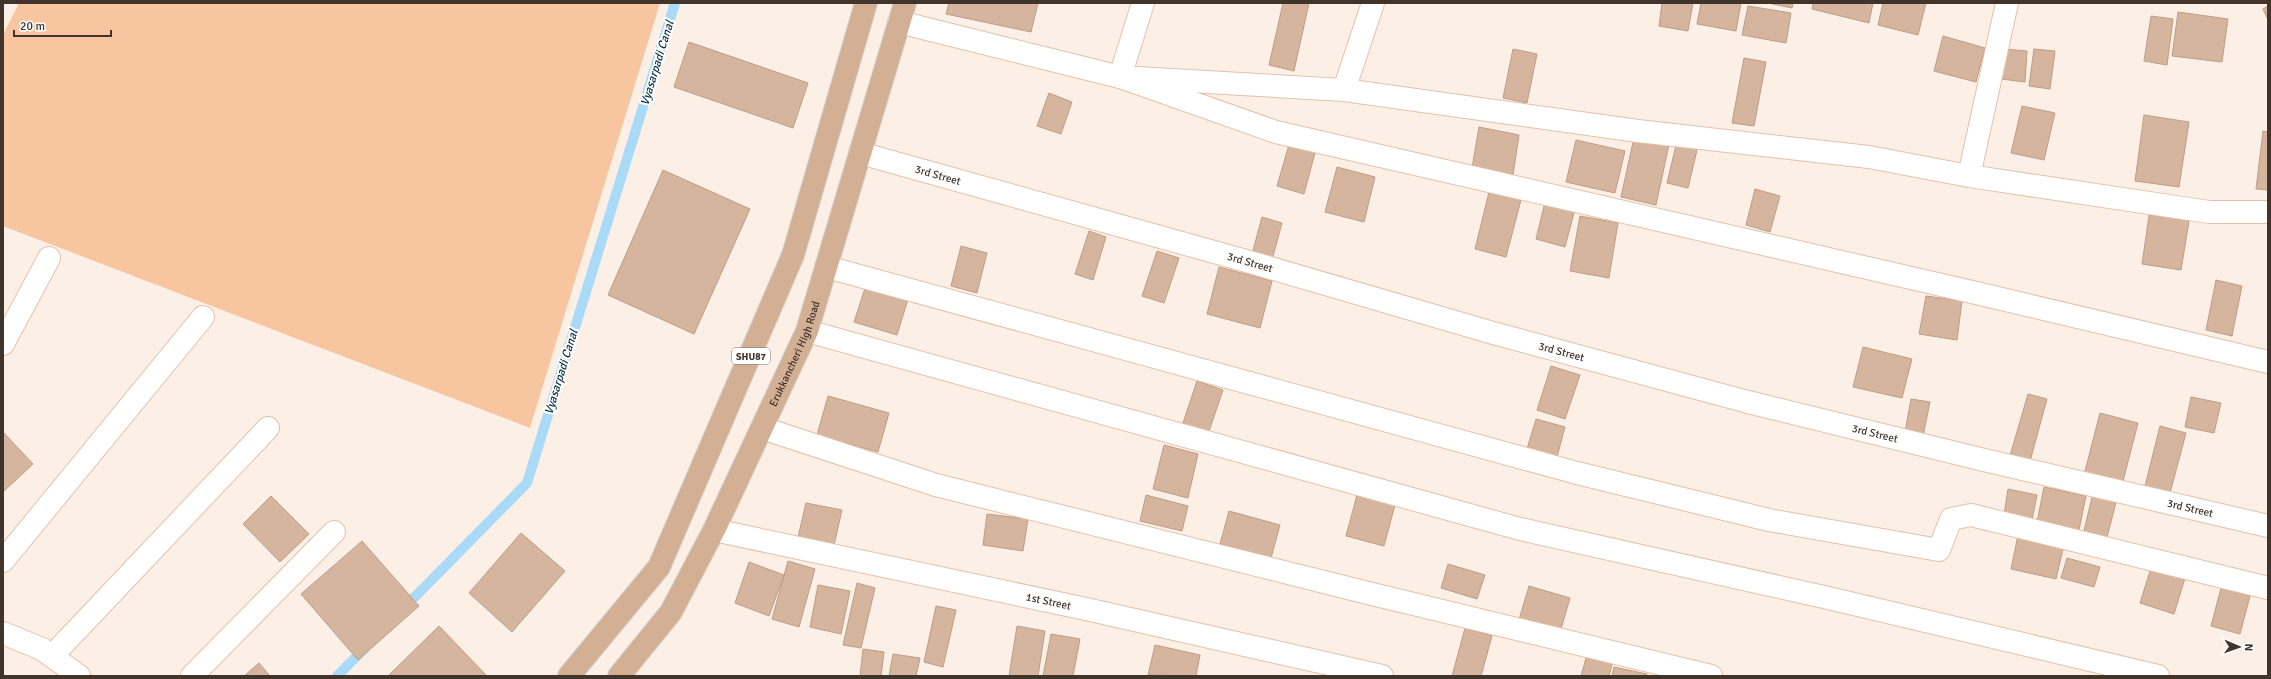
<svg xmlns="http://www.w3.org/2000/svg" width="2271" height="679" font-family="Signika,sans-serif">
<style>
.green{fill:#f7c5a0}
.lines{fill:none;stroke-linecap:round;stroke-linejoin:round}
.stream{stroke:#a9daf8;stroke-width:10}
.building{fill:#d5b59d;stroke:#bd9d86}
.minor-casing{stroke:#e3c2aa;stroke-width:24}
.major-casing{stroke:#d5d2d0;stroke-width:24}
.minor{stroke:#fff;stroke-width:22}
.major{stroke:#d3af94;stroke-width:22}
.labels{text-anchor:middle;stroke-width:4;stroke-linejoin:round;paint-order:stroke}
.shield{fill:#fff;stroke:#7a716b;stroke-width:1}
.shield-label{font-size:10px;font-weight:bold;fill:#41342b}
.street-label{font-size:11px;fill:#41342b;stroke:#fff}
.water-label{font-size:12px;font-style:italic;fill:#093145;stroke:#fff}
</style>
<rect width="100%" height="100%" fill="#fcefe5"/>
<polygon class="green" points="19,3 660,3 530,428 3,226 3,35"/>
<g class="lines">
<g class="stream">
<polyline points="404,608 527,483 675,3"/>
<polyline points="337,676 365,648"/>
</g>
</g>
<g class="building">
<polygon points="949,3 1038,3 1031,32 946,14"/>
<polygon points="1283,3 1309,3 1294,71 1269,65"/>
<polygon points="1662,3 1693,3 1688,31 1659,26"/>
<polygon points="1701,3 1741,3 1736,31 1697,24"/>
<polygon points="1768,3 1793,3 1792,8"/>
<polygon points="1813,3 1873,3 1869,23 1812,9"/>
<polygon points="1883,3 1926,3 1918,35 1878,25"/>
<polygon points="1748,6 1791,13 1786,43 1742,35"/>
<polygon points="2268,6 2268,20 2263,9"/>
<polygon points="2178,12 2228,19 2222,62 2172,56"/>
<polygon points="2151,16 2173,19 2167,65 2144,61"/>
<polygon points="1943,36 1985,48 1976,82 1934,71"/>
<polygon points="689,42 808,83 793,128 674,87"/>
<polygon points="1513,49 1537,54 1527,103 1503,98"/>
<polygon points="2004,49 2027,51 2025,82 2001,79"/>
<polygon points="2034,49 2055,51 2050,89 2029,86"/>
<polygon points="1744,58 1766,62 1754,126 1732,123"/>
<polygon points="1049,93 1072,102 1061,134 1037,126"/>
<polygon points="2022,106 2055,113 2044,160 2011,153"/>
<polygon points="2144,115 2189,122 2179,187 2135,181"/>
<polygon points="1479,127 1519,135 1513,175 1472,168"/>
<polygon points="2263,131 2268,132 2268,190 2256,189"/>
<polygon points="1635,133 1670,140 1656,205 1621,197"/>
<polygon points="1576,140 1625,151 1615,193 1566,182"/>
<polygon points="1290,141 1316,149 1304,194 1277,186"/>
<polygon points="1677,141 1698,146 1688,188 1667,183"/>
<polygon points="1337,167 1375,177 1364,222 1325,212"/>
<polygon points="663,170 750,209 694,334 608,295"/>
<polygon points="1490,188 1522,196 1506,257 1475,249"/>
<polygon points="1755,189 1780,196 1770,232 1746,225"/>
<polygon points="1545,202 1575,209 1565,247 1536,239"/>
<polygon points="2150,209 2190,215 2181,270 2142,264"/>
<polygon points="1580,216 1618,223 1609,278 1570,271"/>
<polygon points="1262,217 1282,223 1272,260 1252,254"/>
<polygon points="1089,231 1106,237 1093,280 1075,274"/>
<polygon points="961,246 987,253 977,293 951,286"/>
<polygon points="1157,251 1179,258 1164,303 1142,296"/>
<polygon points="1219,267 1272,281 1260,328 1207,314"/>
<polygon points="2216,280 2242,286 2232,336 2206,330"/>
<polygon points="866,285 908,299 897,335 854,322"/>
<polygon points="1926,296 1962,301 1957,340 1919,334"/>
<polygon points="1863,347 1912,359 1902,398 1853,387"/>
<polygon points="1551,366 1580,375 1565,419 1537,410"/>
<polygon points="1197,381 1223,390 1207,437 1181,429"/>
<polygon points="2028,394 2047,399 2029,465 2009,459"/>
<polygon points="828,396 889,413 878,452 817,435"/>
<polygon points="2191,397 2221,403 2214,433 2185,427"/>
<polygon points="1911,399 1930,402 1923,436 1905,432"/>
<polygon points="2100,413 2138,423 2122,485 2084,475"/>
<polygon points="1536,419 1565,427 1557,457 1527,449"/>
<polygon points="2160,426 2186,433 2170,493 2145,486"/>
<polygon points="3,432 33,464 3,492"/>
<polygon points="1164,445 1198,454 1188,498 1153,489"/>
<polygon points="2044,487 2086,496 2079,530 2037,522"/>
<polygon points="2008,489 2037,495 2032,520 2004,515"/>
<polygon points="2093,493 2117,499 2107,537 2084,531"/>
<polygon points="1146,495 1188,506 1182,531 1140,521"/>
<polygon points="1357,495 1395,505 1384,546 1346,536"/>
<polygon points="271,496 309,534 280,562 243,524"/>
<polygon points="806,503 842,510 834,545 798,537"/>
<polygon points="1229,511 1280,525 1271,558 1220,544"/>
<polygon points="987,514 1028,519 1023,551 983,545"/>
<polygon points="521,533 565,571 512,632 469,593"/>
<polygon points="2018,535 2064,545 2056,579 2011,569"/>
<polygon points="362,541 419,606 358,660 301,594"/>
<polygon points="2067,558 2100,567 2094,587 2061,578"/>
<polygon points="788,561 815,569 799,627 772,619"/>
<polygon points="749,562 784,575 769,616 735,603"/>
<polygon points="1448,564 1485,575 1477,599 1441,588"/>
<polygon points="2151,568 2185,578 2174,614 2140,603"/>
<polygon points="857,583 875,588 861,648 843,645"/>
<polygon points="818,585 850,591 841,634 810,627"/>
<polygon points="1529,586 1570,598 1559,636 1518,623"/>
<polygon points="2221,588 2250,596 2240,634 2211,626"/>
<polygon points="936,606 956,610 943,667 924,662"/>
<polygon points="439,626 487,676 390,676 389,675"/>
<polygon points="1017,626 1045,631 1038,676 1009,676"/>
<polygon points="1465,628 1492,636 1481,676 1452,676"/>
<polygon points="1051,634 1080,639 1073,676 1043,676"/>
<polygon points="1155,645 1200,655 1196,676 1148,675"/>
<polygon points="863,649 884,652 881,676 860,676"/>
<polygon points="1588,651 1614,657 1609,676 1581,676"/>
<polygon points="893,654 920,658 916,676 889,676"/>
<polygon points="259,663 270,676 244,676"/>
<polygon points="1614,667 1647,674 1647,676 1612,676"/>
</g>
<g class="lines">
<g class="minor-casing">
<g id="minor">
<polyline points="1143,3 1120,77 1276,132 1972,292 2268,362"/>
<polyline points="899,22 1120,77 1344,90 1638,131 1869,157 1969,176 2209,212 2268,212"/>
<polyline points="1344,90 1373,3"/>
<path id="s1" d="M860 153 1250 262 1493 333 1748 402 1984 460 2268 526"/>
<polyline points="1969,176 2007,3"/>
<polyline points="827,267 1577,473 1769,520 1939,550 1951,519 1971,515 2268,588"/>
<polyline points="807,331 1520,529 1824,597 2158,676"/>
<polyline points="3,344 49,258"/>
<polyline points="762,428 936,485 1368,593 1711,676"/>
<path id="s2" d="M714 530 1086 609 1382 676"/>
<polyline points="3,561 203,317"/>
<polyline points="3,633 42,649 79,676"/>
<polyline points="52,656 268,428"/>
<polyline points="192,676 334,532"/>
</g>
</g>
<g class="major-casing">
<g id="major">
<polyline points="569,676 659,567 793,255 866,3"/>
<path id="s3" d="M619 676 671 612 714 530 807 331 905 3"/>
</g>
</g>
<use href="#minor" class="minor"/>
<use href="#major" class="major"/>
</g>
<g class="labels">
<rect class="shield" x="732" y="348" width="38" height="16" rx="3"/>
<g class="shield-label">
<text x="751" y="360">SHU87</text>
</g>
<g class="street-label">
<text dy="4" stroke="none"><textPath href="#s1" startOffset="81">3rd Street</textPath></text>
<text dy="4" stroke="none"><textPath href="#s1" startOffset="405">3rd Street</textPath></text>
<text dy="4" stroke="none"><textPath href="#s1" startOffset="729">3rd Street</textPath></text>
<text dy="4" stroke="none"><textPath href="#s3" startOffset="369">Erukkancheri High Road</textPath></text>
<text dy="4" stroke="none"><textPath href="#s1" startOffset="1053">3rd Street</textPath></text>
<text dy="4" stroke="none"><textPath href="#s1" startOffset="1377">3rd Street</textPath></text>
<text dy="4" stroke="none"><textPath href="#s2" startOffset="342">1st Street</textPath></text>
</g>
<g class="water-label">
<text transform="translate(657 63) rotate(-73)" y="4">Vyasarpadi Canal</text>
<text transform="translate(561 372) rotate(-73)" y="4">Vyasarpadi Canal</text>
</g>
</g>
<rect width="2271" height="679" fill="none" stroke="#41342b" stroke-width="8"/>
<g transform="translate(2239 647) rotate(92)" stroke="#ffffff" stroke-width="3" paint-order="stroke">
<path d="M0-3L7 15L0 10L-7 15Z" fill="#41342b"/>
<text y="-6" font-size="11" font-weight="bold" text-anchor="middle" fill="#41342b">N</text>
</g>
<path d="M14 30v6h97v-6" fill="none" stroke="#41342b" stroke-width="2"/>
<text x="20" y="30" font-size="12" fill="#41342b" stroke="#ffffff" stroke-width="3" paint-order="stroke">20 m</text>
</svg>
